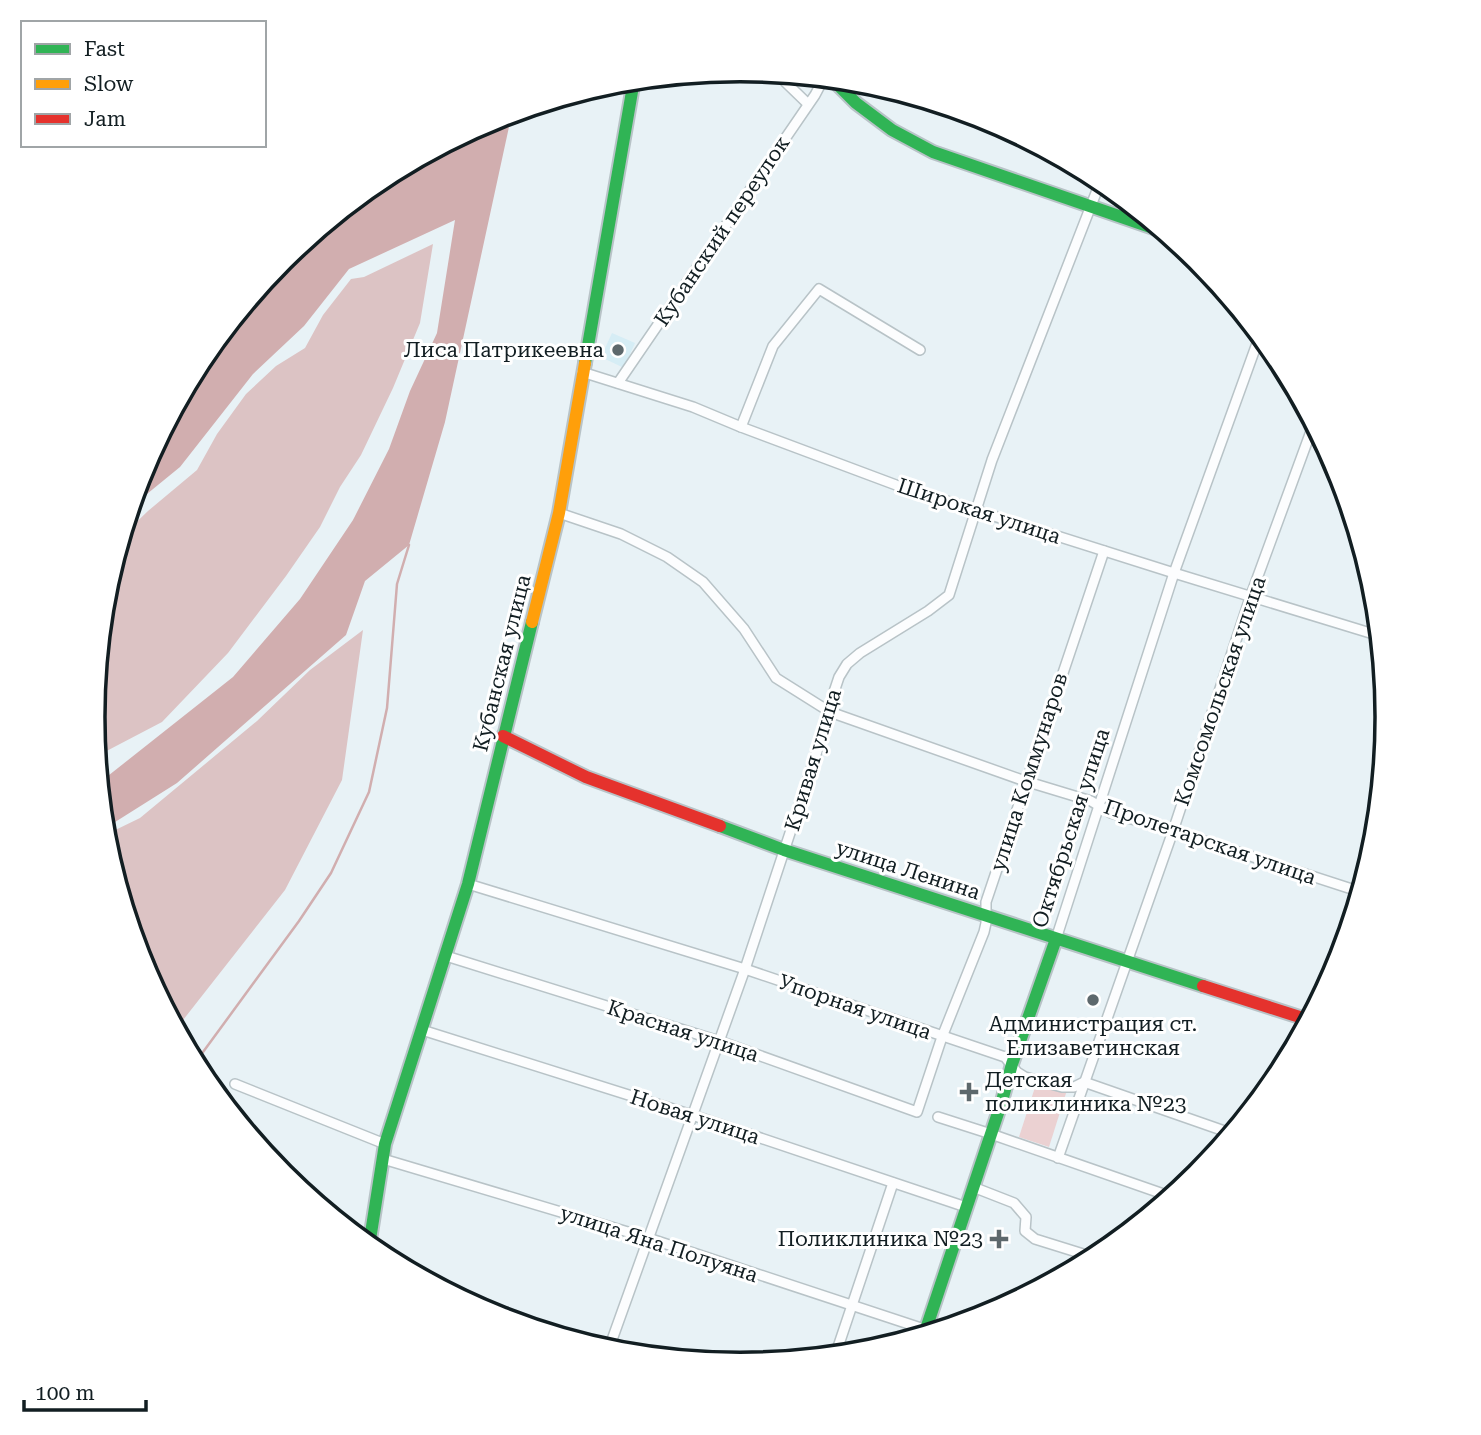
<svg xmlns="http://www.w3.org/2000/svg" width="1481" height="1435" font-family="'Roboto Serif',serif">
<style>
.built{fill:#d6edf5}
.green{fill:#ebd1d2}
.forest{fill:#dcc3c4}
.water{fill:#d1aeaf}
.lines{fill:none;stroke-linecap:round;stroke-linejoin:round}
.stream{stroke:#d1aeaf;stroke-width:2.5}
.street-casing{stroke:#b8c3c7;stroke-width:12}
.fast-casing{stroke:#b8c3c7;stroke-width:16}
.slow-casing{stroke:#b8c3c7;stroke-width:16}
.jam-casing{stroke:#b8c3c7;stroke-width:16}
.street{stroke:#fcfdfe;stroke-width:9}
.fast{stroke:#30b455;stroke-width:12}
.slow{stroke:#ff9f0a;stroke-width:12}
.jam{stroke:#e5322d;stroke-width:12}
.poi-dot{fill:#5d686c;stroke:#fff;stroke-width:2.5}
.labels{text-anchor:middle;stroke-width:6;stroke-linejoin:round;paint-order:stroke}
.street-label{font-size:21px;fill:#121e22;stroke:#fff}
.poi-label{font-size:21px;fill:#121e22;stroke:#fff;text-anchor:end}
.rim{fill:none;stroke:#121e22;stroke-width:3.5}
</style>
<rect width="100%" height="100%" fill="#e8f2f6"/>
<polygon class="built" points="612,333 635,343 624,368 601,357"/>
<polygon class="green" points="1037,1081 1067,1090 1049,1147 1019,1137"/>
<g class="forest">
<polygon points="433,244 420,323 393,388 361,455 340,487 320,527 286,576 228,653 162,722 97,756 93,717 106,591 122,536 148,511 197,470 217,434 246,394 276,366 305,348 323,315 351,279 364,277"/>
<polygon points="363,630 342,780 285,890 176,1029 142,965 105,843 105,835 140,818 257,721 310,670"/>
</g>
<polygon class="water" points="512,113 445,422 409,545 365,581 346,635 177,783 104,829 99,783 233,677 300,599 353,520 389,449 410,391 437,333 455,220 349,269 304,326 253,374 180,467 131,507 142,469 202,357 283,259 381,179 493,119"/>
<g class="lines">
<polyline class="stream" points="195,1063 299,921 331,873 369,792 387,708 397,584 409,545"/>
<g class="street-casing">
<g id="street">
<polyline points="776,73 808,104"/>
<polyline points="582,372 693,407 741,427 896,485 1174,573 1380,636"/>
<polyline points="618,383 815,95 824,78"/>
<polyline points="741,427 773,346 819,289 920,350"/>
<polyline points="559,513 621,534 667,557 703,582 744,629 776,678 830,712 1025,781 1091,801 1111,813 1173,831 1361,892"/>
<polyline points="468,884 745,969 1005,1057 1017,1072 1025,1077 1062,1087 1074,1087 1084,1082 1233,1134"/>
<polyline points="1056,939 1174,573 1260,335"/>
<polyline points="446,956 719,1041 917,1112 942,1037 984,932 986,923 986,902 1104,551"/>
<polyline points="422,1030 692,1115 966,1207"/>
<polyline points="235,1084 385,1144"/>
<polyline points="938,1117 991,1134 1172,1197"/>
<polyline points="1058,1158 1173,831 1251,595 1314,423"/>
<polyline points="383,1159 648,1238 933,1332"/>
<polyline points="973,1187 1014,1203 1026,1217 1025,1231 1035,1239 1096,1258"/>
<polyline points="608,1351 745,969 830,712 833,695 839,677 847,664 860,653 928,611 949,595 992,460 1101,180"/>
<polyline points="835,1356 893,1183"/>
</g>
</g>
<g class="fast-casing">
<g id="fast">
<polyline points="832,79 856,103 892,130 933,152 1165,232"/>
<polyline points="585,363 634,80"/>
<polyline points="720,826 784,850 1203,986"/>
<polyline points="369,1246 385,1144 468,884 532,622"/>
<polyline points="924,1335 1002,1101 1012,1064 1056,939"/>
</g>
</g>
<g class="slow-casing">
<polyline id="slow" points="532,622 559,513 585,363"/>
</g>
<g class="jam-casing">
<g id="jam">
<polyline points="503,736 586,777 720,826"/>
<polyline points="1203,986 1309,1020"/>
</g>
</g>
<use href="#street" class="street"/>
<use href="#fast" class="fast"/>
<use href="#slow" class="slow"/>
<use href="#jam" class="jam"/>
</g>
<g class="poi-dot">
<circle cx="618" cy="350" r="7"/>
<circle cx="1093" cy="1000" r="7"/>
<path d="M965.5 1081.5h7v7h7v7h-7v7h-7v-7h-7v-7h7z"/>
<path d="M995.5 1228.5h7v7h7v7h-7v7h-7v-7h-7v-7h7z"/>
</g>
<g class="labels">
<g class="street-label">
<text transform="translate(722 231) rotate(-56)" y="7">Кубанский переулок</text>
<text transform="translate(979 511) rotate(18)" y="7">Широкая улица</text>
<text transform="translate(502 663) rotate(-76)" y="7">Кубанская улица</text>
<text transform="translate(1220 691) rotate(-71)" y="7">Комсомольская улица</text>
<text transform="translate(813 760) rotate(-73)" y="7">Кривая улица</text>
<text transform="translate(1029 772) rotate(-72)" y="7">улица Коммунаров</text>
<text transform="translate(1071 828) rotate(-72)" y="7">Октябрьская улица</text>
<text transform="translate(1210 842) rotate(19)" y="7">Пролетарская улица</text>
<text transform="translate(908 870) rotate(18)" y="7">улица Ленина</text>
<text transform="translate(855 1007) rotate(19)" y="7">Упорная улица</text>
<text transform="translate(683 1031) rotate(18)" y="7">Красная улица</text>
<text transform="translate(695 1117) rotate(18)" y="7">Новая улица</text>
<text transform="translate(659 1244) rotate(18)" y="7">улица Яна Полуяна</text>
</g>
<g class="poi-label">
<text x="604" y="357">Лиса Патрикеевна</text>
<text x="1093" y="1031" text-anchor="middle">Администрация ст.<tspan x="1093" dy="24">Елизаветинская</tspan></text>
<text x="985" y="1087" text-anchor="start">Детская<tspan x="985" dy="24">поликлиника №23</tspan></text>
<text x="983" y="1246">Поликлиника №23</text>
</g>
</g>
<path d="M0 0H1481V1435H0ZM105 717a635 635 0 1 1 1270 0a635 635 0 1 1-1270 0Z" fill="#fff" fill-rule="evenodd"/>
<path class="rim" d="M105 717a635 635 0 1 1 1270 0a635 635 0 1 1-1270 0Z"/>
<rect x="21" y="21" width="245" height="126" fill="#ffffff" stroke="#a0a5a7" stroke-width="2"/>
<rect x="35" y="44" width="35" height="10" fill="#30b455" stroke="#a0a5a7" stroke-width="2"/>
<text x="84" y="56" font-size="21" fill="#121e22">Fast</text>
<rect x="35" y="79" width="35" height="10" fill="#ff9f0a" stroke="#a0a5a7" stroke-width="2"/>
<text x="84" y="91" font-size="21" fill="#121e22">Slow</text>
<rect x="35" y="114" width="35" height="10" fill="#e5322d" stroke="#a0a5a7" stroke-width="2"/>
<text x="84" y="126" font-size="21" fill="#121e22">Jam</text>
<path d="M24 1400v10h122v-10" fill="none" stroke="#121e22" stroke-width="3.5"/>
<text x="35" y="1400" font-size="21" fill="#121e22" stroke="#ffffff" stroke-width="5" paint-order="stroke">100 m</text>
</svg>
